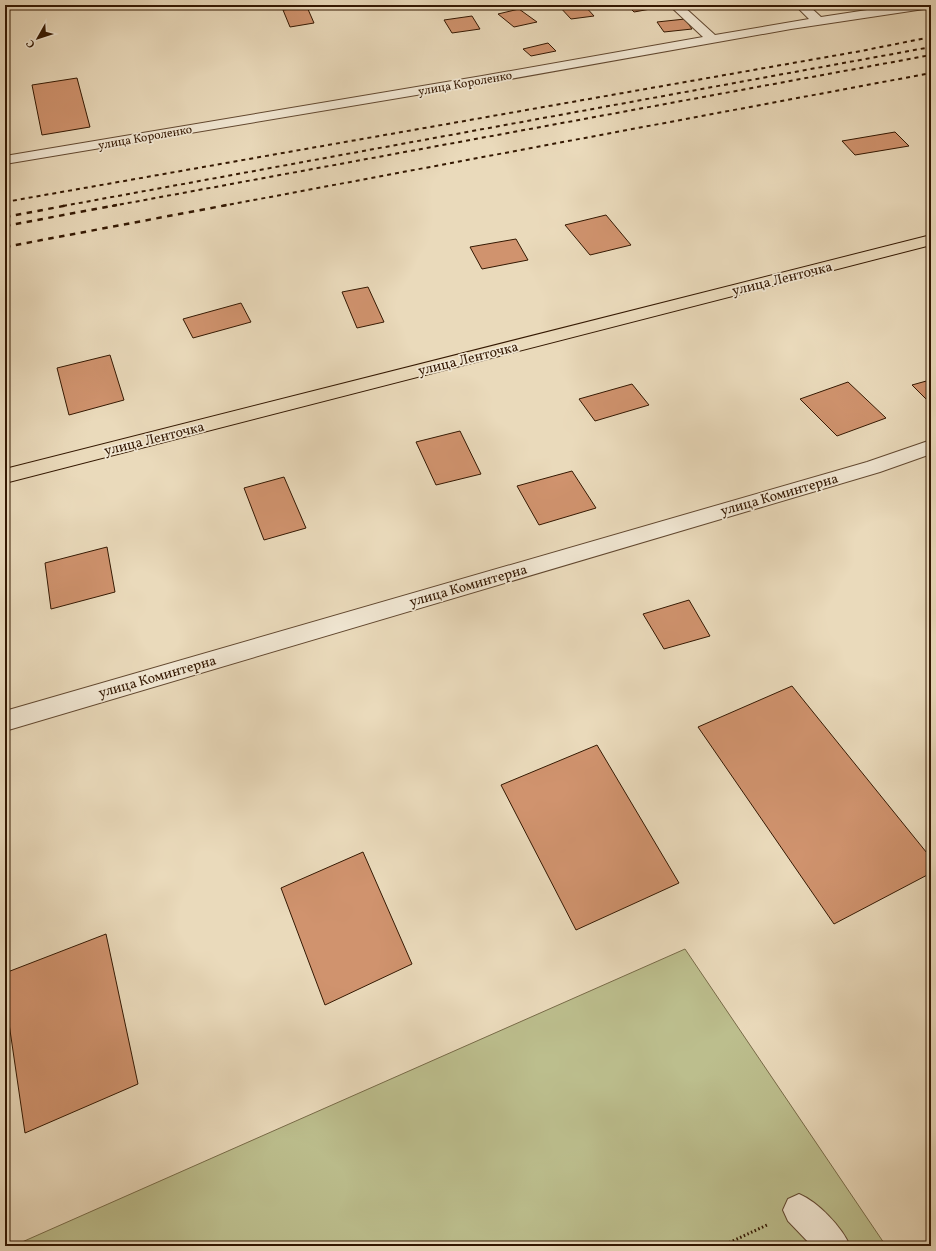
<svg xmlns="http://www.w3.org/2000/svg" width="936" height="1251" font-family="Vollkorn,serif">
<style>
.green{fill:#bcbe8d;stroke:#786b48}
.building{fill:#d0936e;stroke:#341802}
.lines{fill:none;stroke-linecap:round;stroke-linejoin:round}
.minor-casing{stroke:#624830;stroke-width:2}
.major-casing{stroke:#341802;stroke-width:2}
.path{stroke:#341802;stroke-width:3;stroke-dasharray:1.5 2.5;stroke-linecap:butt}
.minor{fill:#f1e7d3;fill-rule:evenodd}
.major{fill:#eadabb;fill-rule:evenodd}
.rail-far1{stroke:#341802;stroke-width:2;stroke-dasharray:4 4;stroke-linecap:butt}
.rail{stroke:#341802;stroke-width:2.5;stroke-dasharray:5.5 5.5;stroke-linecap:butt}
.labels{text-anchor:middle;stroke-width:3.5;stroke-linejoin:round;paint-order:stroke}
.far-street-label{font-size:12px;fill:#341802;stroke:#f1e7d3}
.street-label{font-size:14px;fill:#341802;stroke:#f1e7d3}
</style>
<rect width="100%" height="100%" fill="#eadabb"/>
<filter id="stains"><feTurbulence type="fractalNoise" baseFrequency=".005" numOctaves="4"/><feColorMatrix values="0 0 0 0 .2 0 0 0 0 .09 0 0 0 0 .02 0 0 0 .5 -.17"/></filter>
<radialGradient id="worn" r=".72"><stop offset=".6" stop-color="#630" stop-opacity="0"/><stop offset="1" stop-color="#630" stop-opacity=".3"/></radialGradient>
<polygon class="green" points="685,949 886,1246 13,1246"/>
<g class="building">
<polygon points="558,5 584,5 594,16 571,19"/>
<polygon points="627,5 652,5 656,8 634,12"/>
<polygon points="307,7 314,23 290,27 283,10"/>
<polygon points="519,9 537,22 514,27 498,14"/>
<polygon points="472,16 480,29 452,33 444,20"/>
<polygon points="685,19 692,29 664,32 657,22"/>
<polygon points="548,43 556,51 531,56 523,49"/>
<polygon points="77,78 90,127 42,135 32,85"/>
<polygon points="895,132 909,146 855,155 842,141"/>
<polygon points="606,215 631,245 590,255 565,225"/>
<polygon points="516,239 528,260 482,269 470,247"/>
<polygon points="368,287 384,322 357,328 342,292"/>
<polygon points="241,303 251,322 193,338 183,319"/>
<polygon points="110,355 124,400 69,415 57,368"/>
<polygon points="930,380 931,380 931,404 912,385"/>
<polygon points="848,382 886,418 837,436 800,399"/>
<polygon points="632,384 649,405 595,421 579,399"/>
<polygon points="460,431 481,474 436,485 416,442"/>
<polygon points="572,471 596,508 539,525 517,486"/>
<polygon points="284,477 306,528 264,540 244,488"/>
<polygon points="107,547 115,592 51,609 45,563"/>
<polygon points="689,600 710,636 664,649 643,614"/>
<polygon points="792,686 931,858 931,873 834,924 698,727"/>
<polygon points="597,745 679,883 576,930 501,785"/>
<polygon points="363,852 412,964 325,1005 281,888"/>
<polygon points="106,934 138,1084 25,1133 5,996 5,973"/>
</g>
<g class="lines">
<g class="minor-casing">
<g id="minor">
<polygon points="669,5 682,5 715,35 809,19 795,5 808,5 821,17 900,5 930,5 928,8 924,9 791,29 482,84 5,164 5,156 482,76 703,37"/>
<polygon points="931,440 931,454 880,472 5,731 5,711 867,462"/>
<path d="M799 1194C818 1202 842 1227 850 1246H812L788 1221 783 1210 788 1199Z"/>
</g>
</g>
<g class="major-casing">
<polygon id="major" points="931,235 931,245 5,483 5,469"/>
</g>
<polyline class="path" points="722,1246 767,1225"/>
<use href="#minor" class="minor"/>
<use href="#major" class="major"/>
<g class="rail-far1">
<polyline points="5,202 861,51 931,37"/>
<polyline points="63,206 931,47"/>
<polyline points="112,206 931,55"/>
<polyline points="222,206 931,73"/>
</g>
<g class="rail">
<polyline points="5,217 69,205"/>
<polyline points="5,226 117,205"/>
<polyline points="5,247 227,205"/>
</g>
</g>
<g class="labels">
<g class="far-street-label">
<text transform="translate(465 83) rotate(-10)" y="4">улица Короленко</text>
<text transform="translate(145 137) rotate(-10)" y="4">улица Короленко</text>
</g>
<g class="street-label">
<text transform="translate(782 278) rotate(-14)" y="5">улица Ленточка</text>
<text transform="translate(468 358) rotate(-14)" y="5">улица Ленточка</text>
<text transform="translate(154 438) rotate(-14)" y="5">улица Ленточка</text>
<text transform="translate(779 494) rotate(-16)" y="5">улица Коминтерна</text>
<text transform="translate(468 585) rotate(-16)" y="5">улица Коминтерна</text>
<text transform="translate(157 676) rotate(-16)" y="5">улица Коминтерна</text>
</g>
</g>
<rect width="936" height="1251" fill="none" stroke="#eadabb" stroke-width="20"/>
<rect x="6" y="6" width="924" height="1239" fill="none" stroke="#341802" stroke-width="2"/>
<rect x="10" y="10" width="916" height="1231" fill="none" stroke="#341802"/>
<g transform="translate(38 38) rotate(231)" stroke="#f1e7d3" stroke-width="3" paint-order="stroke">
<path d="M0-3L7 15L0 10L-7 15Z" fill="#341802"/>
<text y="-6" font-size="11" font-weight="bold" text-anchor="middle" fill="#341802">С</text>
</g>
<rect width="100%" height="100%" filter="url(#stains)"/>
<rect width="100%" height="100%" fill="url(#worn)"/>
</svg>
